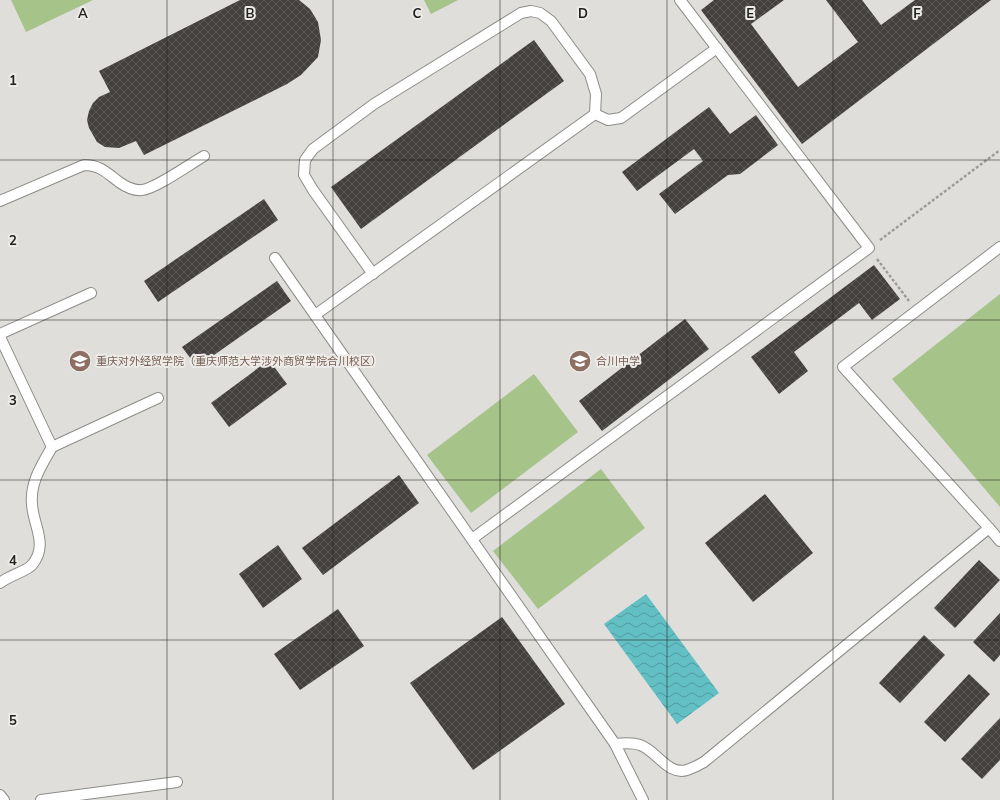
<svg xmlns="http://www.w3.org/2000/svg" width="1000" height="800" font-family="Mulish,'Noto Sans SC',sans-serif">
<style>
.grass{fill:#a6c389}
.water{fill:url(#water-waves)}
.building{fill:url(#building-cross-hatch)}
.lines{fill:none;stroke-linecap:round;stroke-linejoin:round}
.lane-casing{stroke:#8c8c88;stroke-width:12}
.path{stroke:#9d9c99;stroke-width:2.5;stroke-dasharray:3 2;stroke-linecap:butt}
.lane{stroke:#fff;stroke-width:10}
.grid{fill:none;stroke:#21211f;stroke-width:1;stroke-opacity:0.55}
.labels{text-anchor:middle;stroke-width:4;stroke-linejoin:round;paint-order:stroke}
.education-label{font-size:11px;fill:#785e54;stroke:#ecebe7;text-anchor:start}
.grid-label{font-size:13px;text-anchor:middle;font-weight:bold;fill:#21211f;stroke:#ecebe7;stroke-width:4;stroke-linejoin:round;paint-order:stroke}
</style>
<defs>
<pattern id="water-waves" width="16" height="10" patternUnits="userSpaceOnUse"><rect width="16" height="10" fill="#62bfc4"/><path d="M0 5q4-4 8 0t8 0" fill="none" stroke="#509b9f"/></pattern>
<pattern id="building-cross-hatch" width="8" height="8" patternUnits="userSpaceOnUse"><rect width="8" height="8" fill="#43403e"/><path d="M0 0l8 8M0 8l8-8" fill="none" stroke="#5b5957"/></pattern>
</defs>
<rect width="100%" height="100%" fill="#dfdeda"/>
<g class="grass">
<polygon points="11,0 93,0 26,32"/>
<polygon points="424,0 458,0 431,14"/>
<polygon points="1000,294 1000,507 892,379"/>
<polygon points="534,374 578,432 471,513 427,455"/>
<polygon points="601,469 645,528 538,609 493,551"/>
</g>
<polygon class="water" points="646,594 719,693 677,724 604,624"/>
<g class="building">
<polygon points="240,0 299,0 310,9 318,22 321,40 318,57 301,75 287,84 144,155 136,141 119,148 105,147 97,142 89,128 87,120 89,111 93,103 99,97 110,92 99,71"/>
<polygon points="714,0 784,0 751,24 798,87 858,42 826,0 862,0 881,25 915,0 991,0 802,144 701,10"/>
<polygon points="534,40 564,81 361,229 331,187"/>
<polygon points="709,107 730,134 756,115 778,145 740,174 728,175 675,214 659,194 703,161 694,149 637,191 622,172"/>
<polygon points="264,199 278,220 158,302 144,281"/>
<polygon points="874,265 900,299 872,320 859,303 794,352 808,371 779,394 751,357"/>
<polygon points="277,281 291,301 197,367 182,347"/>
<polygon points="685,319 709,349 602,431 579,401"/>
<polygon points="269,360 287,384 229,427 211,403"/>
<polygon points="399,475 419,503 323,575 302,548"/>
<polygon points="765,494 813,553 753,602 705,543"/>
<polygon points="278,545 302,579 263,608 239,574"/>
<polygon points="979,560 1000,580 955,628 934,608"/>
<polygon points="338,609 364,646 300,690 274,654"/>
<polygon points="1000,613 1000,655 994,662 973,642"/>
<polygon points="502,617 565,704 473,770 410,683"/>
<polygon points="924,635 945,655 900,703 879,683"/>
<polygon points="969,674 990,694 945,742 924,722"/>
<polygon points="1000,718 1000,760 982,779 961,759"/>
</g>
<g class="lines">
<g class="lane-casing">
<g id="lane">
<path d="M0 201 84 165C100 165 107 173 119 182 126 187 133 191 142 190 155 189 190 164 204 156"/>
<polyline points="275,258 615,744 643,800"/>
<polyline points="373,274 313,190 304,175 305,160 313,149 374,104 521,13 531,11 540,13 551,21 590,74 596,94 595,114"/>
<polyline points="315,315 595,114 608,120 621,118 717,48"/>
<polyline points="0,334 91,293"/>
<path d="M0 337 52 447C42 465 30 482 32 504 33 526 49 544 32 565 27 571 8 576 0 583"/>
<polyline points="52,447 158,398"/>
<polyline points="989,528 1000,541"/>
<polyline points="472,539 869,248 680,0"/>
<path d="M615 744C623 743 632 742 640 745 656 750 668 776 687 770 693 768 699 765 704 762L989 528 843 367 1000 247"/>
<polyline points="0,795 4,800"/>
<polyline points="41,800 177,782"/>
</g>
</g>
<g class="path">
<polyline points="880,240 1000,150"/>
<polyline points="877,259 909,301"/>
</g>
<use href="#lane" class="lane"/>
</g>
<path class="grid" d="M167 0V800M333 0V800M500 0V800M667 0V800M833 0V800M0 160H1000M0 320H1000M0 480H1000M0 640H1000"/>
<defs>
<g id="university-disc" transform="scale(1.15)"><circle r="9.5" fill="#8d6e63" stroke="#ecebe7"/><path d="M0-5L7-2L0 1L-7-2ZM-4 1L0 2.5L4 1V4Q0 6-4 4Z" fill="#fff"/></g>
<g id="school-disc" transform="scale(1.15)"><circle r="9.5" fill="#8d6e63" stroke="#ecebe7"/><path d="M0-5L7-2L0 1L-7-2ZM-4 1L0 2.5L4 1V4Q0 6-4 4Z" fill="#fff"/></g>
</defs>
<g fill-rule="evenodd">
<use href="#university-disc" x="80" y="361"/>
<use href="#school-disc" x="580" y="361"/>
</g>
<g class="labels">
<g class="education-label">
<text x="96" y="365">重庆对外经贸学院（重庆师范大学涉外商贸学院合川校区）</text>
<text x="596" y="365">合川中学</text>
</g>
</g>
<g class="grid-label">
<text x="83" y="18">A</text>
<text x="250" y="18">B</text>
<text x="417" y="18">C</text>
<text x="583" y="18">D</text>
<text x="750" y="18">E</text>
<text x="917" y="18">F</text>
<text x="13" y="85">1</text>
<text x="13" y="245">2</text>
<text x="13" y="405">3</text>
<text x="13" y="565">4</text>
<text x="13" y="725">5</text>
</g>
</svg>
